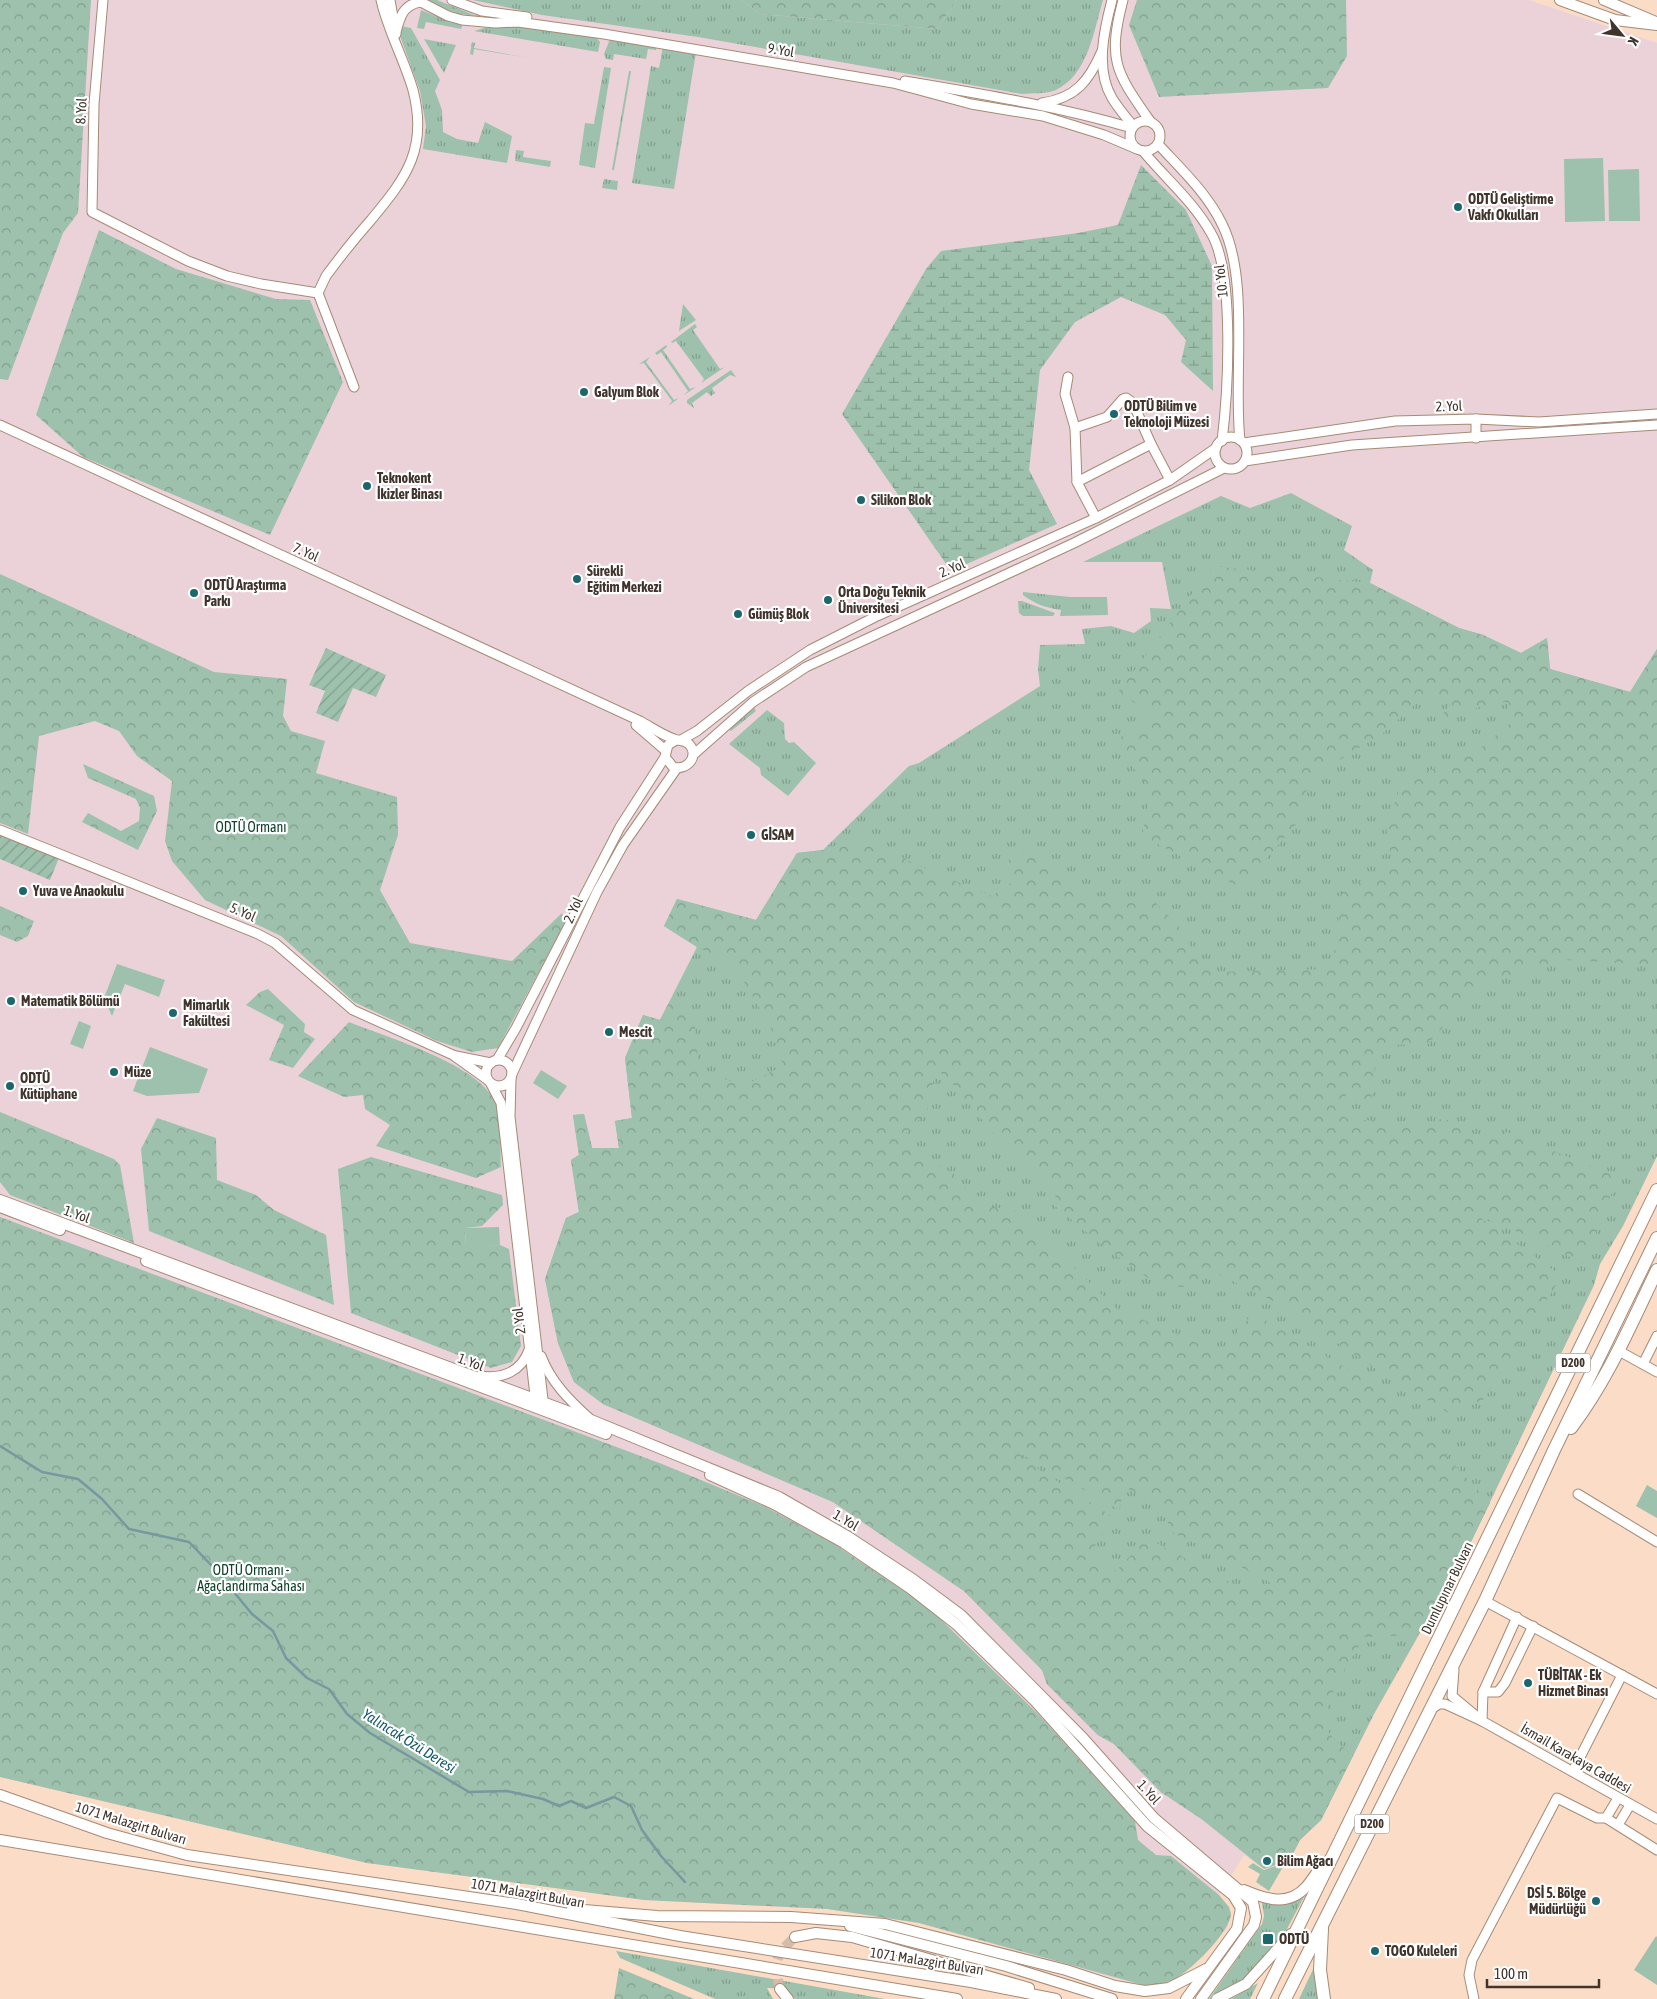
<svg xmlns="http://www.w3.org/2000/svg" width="1657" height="1999" font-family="'Asap Condensed',sans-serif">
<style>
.education{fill:#ebd2d9}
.grass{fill:url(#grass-tufts)}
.forest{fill:url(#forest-crowns);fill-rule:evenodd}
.wetland{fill:url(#wetland-marsh)}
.park{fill:#9dc1ac}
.garden{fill:url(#garden-furrows)}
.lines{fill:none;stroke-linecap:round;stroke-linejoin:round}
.stream{stroke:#7898a0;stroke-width:2.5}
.major-tunnel{stroke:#d6bba8;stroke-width:10;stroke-dasharray:10 5;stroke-linecap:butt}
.minor-casing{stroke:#a68a76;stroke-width:11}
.major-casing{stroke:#a68a76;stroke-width:12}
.highway-casing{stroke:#a68a76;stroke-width:14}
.minor{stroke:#fff;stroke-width:9}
.major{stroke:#fff;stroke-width:10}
.highway{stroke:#fff;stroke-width:12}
.major-bridge-casing{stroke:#a68a76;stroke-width:12;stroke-linecap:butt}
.major-bridge{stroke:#fff;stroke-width:10}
.poi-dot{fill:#1a676c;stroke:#fff;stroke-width:2}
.labels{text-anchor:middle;stroke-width:4.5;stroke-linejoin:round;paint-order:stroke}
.shield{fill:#fff;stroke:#79716b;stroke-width:1}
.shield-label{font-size:12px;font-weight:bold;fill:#40342c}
.street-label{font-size:14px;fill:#40342c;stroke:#fff}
.poi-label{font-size:14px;font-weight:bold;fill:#40342c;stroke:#fff;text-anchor:start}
.park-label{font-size:14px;fill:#0d422a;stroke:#fff}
.water-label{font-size:15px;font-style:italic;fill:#185b6b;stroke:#fff}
</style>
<defs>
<pattern id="grass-tufts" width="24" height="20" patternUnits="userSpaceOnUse" patternTransform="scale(1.25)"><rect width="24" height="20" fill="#9dc1ac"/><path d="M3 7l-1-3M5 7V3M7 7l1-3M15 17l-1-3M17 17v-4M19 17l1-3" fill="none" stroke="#819e8c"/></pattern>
<pattern id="forest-crowns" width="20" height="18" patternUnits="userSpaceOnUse" patternTransform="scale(1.25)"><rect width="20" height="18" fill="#9dc1ac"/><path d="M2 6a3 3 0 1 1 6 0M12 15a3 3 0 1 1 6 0" fill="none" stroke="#819e8c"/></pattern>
<pattern id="wetland-marsh" width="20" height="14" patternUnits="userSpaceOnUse" patternTransform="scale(1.25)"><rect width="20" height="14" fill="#9dc1ac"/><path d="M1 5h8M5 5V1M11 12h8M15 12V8" fill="none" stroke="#819e8c"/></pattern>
<pattern id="garden-furrows" width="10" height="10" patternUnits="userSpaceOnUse" patternTransform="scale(1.25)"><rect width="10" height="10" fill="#9dc1ac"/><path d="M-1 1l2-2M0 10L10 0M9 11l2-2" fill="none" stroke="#819e8c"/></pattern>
</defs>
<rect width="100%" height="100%" fill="#fbddc7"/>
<polygon class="education" points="0,0 1529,0 1657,43 1657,1156 1623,1226 1600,1264 1594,1285 1468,1548 1374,1714 1321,1820 1300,1840 1289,1861 1264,1869 1244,1855 1219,1895 1229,1907 1231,1914 1227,1929 1175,1979 1155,1985 1131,1983 919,1923 827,1909 644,1900 367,1863 0,1777"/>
<g class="grass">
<polygon points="423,0 437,0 474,15 501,19 459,14"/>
<path d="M473 0H741L760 14 937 29 957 0H1103C1094 30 1088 75 1056 90 1047 94 1032 93 1022 94L698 37 542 15Z"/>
<polygon points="421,10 450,22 463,24 461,29 426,22 424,29 417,28"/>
<polygon points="535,25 596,37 600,42 598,52 474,31 484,28"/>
<polygon points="401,26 411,28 440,80 435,91 442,110 443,132 457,139 478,143 485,122 512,136 507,163 423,149 426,126 420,91 400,36"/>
<polygon points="424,39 456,45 444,73"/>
<polygon points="610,39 657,46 656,50 648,49 646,59 614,54 613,60 606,59 604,54"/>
<polygon points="472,42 475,43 474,48 529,58 474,49 473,55 470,54"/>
<polygon points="663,46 696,52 674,189 632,183 651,66 659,68"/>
<polygon points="604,67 611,68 595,168 579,165 585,123 594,124"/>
<polygon points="629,71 631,71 614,170 612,170"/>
<polygon points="516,150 524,151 523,157 551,161 550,167 515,161"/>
<polygon points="604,179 618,181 617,190 602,188"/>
<polygon points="683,304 696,320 679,331"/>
<polygon points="695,324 697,327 693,330 720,369 725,367 701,383 704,379 676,341 672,343 671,342"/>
<polygon points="666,345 667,347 663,350 690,389 696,387 684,395 688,391 661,352 657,355 655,353"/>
<polygon points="650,357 646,362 674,400 679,398 668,406 672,401 644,363 639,364"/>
<polygon points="731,370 736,377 730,375 712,388 715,393 711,396 707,392 692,403 694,408 687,403 687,400"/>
<polygon points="1291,493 1352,526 1344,550 1373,570 1370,583 1459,628 1483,635 1521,653 1547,638 1550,669 1630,692 1657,649 1657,1156 1623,1226 1600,1264 1594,1285 1468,1548 1374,1714 1321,1820 1300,1840 1289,1861 1200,1818 1161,1792 1114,1744 1098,1735 1047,1684 1042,1670 964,1591 833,1502 603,1404 574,1382 558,1343 545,1279 566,1218 579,1212 571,1160 579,1155 573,1115 584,1114 592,1148 619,1148 615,1121 632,1118 625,1058 643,1015 660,1020 697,947 664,926 677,899 756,920 797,853 823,850 909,766 919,763 1040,686 1038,669 1040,645 1085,644 1082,629 1111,626 1134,633 1151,621 1150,608 1171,609 1162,562 1083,562 1221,496 1250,508"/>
<path d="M1023 592 1070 597H1107L1108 615 1060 616 1061 610C1046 608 1035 604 1023 595Z"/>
<polygon points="1018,601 1022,601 1055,613 1053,616 1023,616 1019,613"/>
<polygon points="754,708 756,711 731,731 729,728"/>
<polygon points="767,710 784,723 785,739 789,743 794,742 816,763 788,796 761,775 760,768 729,744"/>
<path d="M1305 1895 1268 1965 1217 1999H1209L1262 1924 1264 1916 1262 1903C1282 1903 1287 1906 1305 1895Z"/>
<polygon points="616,1951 885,1999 795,1999 786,1989 767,1988 773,1999 715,1999 620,1958"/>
<polygon points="1316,1963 1318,1999 1299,1999"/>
<polygon points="1258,1983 1250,1999 1231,1999"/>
</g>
<g class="forest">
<polygon points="0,0 91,0 78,213 63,233 8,380 0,379"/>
<polygon points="741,0 957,0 937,29 760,14"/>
<polygon points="1137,0 1346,0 1347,56 1328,88 1159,97 1129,25"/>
<polygon points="99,230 176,269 276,299 310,300 343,382 270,535 83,457 36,415"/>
<path d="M1213 566 1370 583 1459 628 1483 635 1521 653 1547 638 1550 669 1630 692 1657 649V965L1565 960 1481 984 1428 1044 1377 1045 1371 1105 1346 1089 1345 1118 1434 1127 1438 1119 1462 1122 1466 1132 1495 1140 1507 1132 1618 1177 1584 1264 1539 1241 1475 1214 1562 1276 1484 1399 1452 1415 1379 1371 1275 1302 1206 1268 1199 1286 1162 1288 1106 1248 1055 1206 1056 1189 1003 1145 950 1081 936 1069 927 1111 899 1141 957 1176 977 1206 1013 1209 1116 1308 1220 1353 1253 1313 1363 1378 1430 1427 1449 1459 1490 1503 1468 1548 1418 1635 1365 1637C1352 1657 1315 1710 1330 1734 1335 1742 1346 1749 1353 1756L1321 1820 1300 1840 1289 1861 1264 1869 1200 1818 1161 1792 1114 1744 1098 1735 1047 1684 1042 1670 964 1591 833 1502 603 1404 574 1382 558 1343 545 1279 566 1218 579 1212 571 1160 579 1155 573 1115 584 1114 592 1148H619L615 1121 632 1118 625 1058 643 1015 660 1020 670 1001 695 1027 699 1072 745 1085 783 1066 770 1025 733 964 697 947 664 926 677 899 756 920 797 853 823 850 865 840 924 868 992 896 1011 883 997 865 1028 853 1092 903H1156L1177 924 1197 958 1211 972 1332 969 1342 892 1392 863 1386 827 1403 780 1472 755 1513 721 1506 702 1482 706 1435 725 1455 698 1419 701 1382 734 1318 773 1304 795 1298 822 1241 888 1142 836 1151 790 1112 742 1156 717 1118 692ZM1016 1451 1119 1510 1125 1487 1161 1508 1173 1533 1210 1550 1284 1590 1241 1588 1147 1538 1116 1571 1089 1554 1115 1518 1035 1467Z"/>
<polygon points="0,574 214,672 287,679 283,716 291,731 325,741 316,773 397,797 398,835 380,890 410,943 512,961 562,913 565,923 498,1048 472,1052 437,1041 354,1002 281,936 205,900 172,861 165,841 172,781 137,756 119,731 95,721 39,736 28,834 0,823"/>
<polygon points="83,764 154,796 157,811 138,850 82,822 88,813 121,831 139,821 140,808 136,799 88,778"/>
<polygon points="0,906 34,921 28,936 17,942 0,935"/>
<polygon points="268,989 305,1024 304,1032 315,1039 293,1068 269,1060 284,1025 246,1005 260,992"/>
<path d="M349 1022C386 1037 479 1064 495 1102 503 1120 500 1147 501 1167L476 1178 376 1146 390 1125 365 1109 363 1095 344 1097 298 1076Z"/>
<polygon points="0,1112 114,1159 120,1165 134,1243 10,1195 0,1182"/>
<polygon points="157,1118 216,1138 217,1180 256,1195 274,1210 326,1235 334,1305 149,1231 141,1149"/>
<polygon points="371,1157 502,1195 503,1205 482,1226 465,1228 466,1246 500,1245 509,1249 521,1346 512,1362 491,1368 351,1313 338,1169"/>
<path d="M0 1217 662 1464 764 1506 834 1544 928 1607 1038 1714 1135 1821 1138 1840 1156 1855 1171 1856 1219 1895 1229 1907 1231 1914C1230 1932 1190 1972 1173 1980 1164 1984 1154 1985 1143 1985L919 1923 827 1909 644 1900 367 1863 0 1777Z"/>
<polygon points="619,1968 694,1999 614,1999"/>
</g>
<polygon class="wetland" points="1141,165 1186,210 1212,266 1213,391 1181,362 1186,340 1165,315 1121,297 1075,322 1040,370 1029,470 1057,524 951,571 842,414 926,269 941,251 1078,233 1118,225"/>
<g class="park">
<polygon points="1603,158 1605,221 1565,222 1564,159"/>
<polygon points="1639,169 1640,221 1609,221 1608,170"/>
<polygon points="117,964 165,980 159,997 125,984 112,1016 104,998"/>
<polygon points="79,1021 91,1026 83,1049 70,1044"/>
<polygon points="150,1047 208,1069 199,1093 147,1096 133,1091"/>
<polygon points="541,1070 567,1086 558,1099 533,1083"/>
<polygon points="499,1227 500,1245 466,1247 465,1228"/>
<polygon points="1647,1485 1657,1491 1657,1518 1636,1506"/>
<polygon points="1253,1863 1264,1870 1281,1864 1284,1865 1269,1891 1256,1882 1260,1874 1248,1867"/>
<polygon points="1656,1936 1657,1937 1657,1985 1634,1970"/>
</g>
<g class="garden">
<polygon points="326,648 386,675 376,697 353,688 338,722 316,713 325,691 309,685"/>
<polygon points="0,836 59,858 50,880 0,859"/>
</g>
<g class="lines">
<polyline class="stream" points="0,1446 42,1472 78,1479 102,1499 129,1529 189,1542 214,1568 252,1614 273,1631 286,1658 307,1678 329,1689 347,1714 370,1733 469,1792 507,1791 543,1799 559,1806 571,1801 586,1808 614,1797 631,1806 642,1830 661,1856 685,1882"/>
<path class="major-tunnel" d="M780 1989C773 1961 775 1956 795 1937"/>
<g class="minor-casing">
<g id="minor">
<polyline points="103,0 94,104 92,212 188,261 227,276 261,284 318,293"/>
<polyline points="390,0 396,34"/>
<polyline points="417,0 448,16 462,20 495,23 518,22 604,34 893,83 971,104 1043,116 1104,135 1137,149"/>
<polyline points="452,0 482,11 527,17"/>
<path d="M1112 0C1104 30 1095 69 1112 98 1118 108 1126 117 1133 126"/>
<path d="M1123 0C1107 61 1116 72 1150 121"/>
<path d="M396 32C400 17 403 5 420 2"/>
<path d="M905 81C981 94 1057 106 1132 128"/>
<path d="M1042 103C1076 98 1089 81 1102 51"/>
<circle cx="1145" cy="136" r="15"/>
<path d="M1158 144C1181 169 1207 193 1222 224 1250 279 1233 378 1240 440"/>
<path d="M1143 151C1166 179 1193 201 1211 233 1235 273 1228 393 1222 441"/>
<polyline points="1068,377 1065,394 1075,428 1077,482 1096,518"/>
<path d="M354 387 318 293 326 276C340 257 355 238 371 220 407 177 428 148 413 90 404 59 388 31 381 0"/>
<path d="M0 425 640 721C651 727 662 735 674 739 679 741 684 740 689 744 700 756 687 771 673 767L665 757 668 745 676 740"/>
<polyline points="1075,428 1107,417 1123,399 1126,398 1133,403 1151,444"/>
<circle cx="1231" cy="453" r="16"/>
<polyline points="1476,438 1476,419"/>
<polyline points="1244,443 1395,421 1476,419 1539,422 1657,414"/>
<polyline points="1245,461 1352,445 1657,425"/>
<polyline points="1077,482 1151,444 1170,480"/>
<polyline points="636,725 665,750"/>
<polyline points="681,740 697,731 748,691 810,650 875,617 1096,518 1170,480 1216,448"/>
<polyline points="693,755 753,702 806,667 1074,543 1224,468"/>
<polyline points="0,830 258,934 275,943 353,1010 453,1055 488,1080"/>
<polyline points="456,1056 491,1063"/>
<polyline points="497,1060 516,1028 620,827 665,757"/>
<circle cx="499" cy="1073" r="13"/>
<polyline points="512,1074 597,892 623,845 677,768"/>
<polyline points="511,1078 510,1117 544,1408"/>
<polyline points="491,1084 501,1103 536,1404"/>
<polyline points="1619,1351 1657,1372"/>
<path d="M541 1356C551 1382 569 1400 589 1418"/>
<polyline points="1643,1364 1657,1336"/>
<path d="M480 1376C502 1379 521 1372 529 1350"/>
<polyline points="1578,1494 1657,1542"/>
<polyline points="1485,1601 1657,1694"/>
<polyline points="1454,1670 1452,1696 1476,1716"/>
<polyline points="1483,1692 1517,1617"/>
<polyline points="1431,1709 1439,1704 1445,1704 1482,1721 1657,1819"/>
<polyline points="1482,1721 1483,1692 1498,1692 1505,1683 1533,1626"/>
<polyline points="1573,1771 1622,1675"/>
<polyline points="1606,1818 1618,1798"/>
<polyline points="1618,1825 1630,1805"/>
<polyline points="1474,1999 1469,1975 1472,1960 1557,1798 1597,1818 1606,1818 1657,1850"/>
</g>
</g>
<g class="major-casing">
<g id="major">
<polyline points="1560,0 1615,20 1657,25"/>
<polyline points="1604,0 1656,22"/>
<polyline points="0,1200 591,1420 779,1497 847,1536 914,1580 961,1615 1083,1738 1154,1818 1253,1902 1256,1917 1254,1925 1201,1999"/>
<polyline points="0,1207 60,1230"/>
<polyline points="146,1261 606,1434"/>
<polyline points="710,1475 774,1504 844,1543 910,1588 956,1624 1035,1701 1147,1826 1233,1895 1241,1908 1237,1929 1186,1999"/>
<polyline points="0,1795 107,1833 187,1855 517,1904 680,1936 971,1982 1056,1999"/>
<polyline points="0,1840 957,1999"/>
<path d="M1244 1890C1265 1899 1288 1907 1306 1887 1315 1877 1318 1867 1329 1860"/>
<polyline points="572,1909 657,1916 791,1917 885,1924 1066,1970 1115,1986 1145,1991 1169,1988 1206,1969"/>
<polyline points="850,1926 1006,1966 1112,1999"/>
<polyline points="795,1937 816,1933 852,1937 1029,1988"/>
<polyline points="1246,1984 1291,1934"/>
<polyline points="780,1989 788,1999"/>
</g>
</g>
<g class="highway-casing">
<g id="highway">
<path d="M1571 1428C1608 1379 1630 1326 1657 1270"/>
<polyline points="1322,1929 1320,1970 1324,1999"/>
<polyline points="1263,1999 1657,1190"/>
<polyline points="1285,1999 1485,1601 1554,1450 1657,1238"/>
</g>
</g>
<use href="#minor" class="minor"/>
<use href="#major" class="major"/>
<use href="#highway" class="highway"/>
<g class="major-bridge-casing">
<polyline id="major-bridge" points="1217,1999 1246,1984"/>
</g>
<use href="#major-bridge" class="major-bridge"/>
</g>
<g class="poi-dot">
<circle cx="1458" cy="207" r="5"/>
<circle cx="584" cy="392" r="5"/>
<circle cx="1114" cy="414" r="5"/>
<circle cx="367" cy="486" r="5"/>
<circle cx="861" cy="500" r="5"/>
<circle cx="577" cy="579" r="5"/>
<circle cx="194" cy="593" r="5"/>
<circle cx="828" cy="600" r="5"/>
<circle cx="738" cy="614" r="5"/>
<circle cx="751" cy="835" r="5"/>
<circle cx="23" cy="891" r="5"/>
<circle cx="11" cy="1001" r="5"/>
<circle cx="173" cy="1013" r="5"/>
<circle cx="609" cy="1032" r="5"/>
<circle cx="114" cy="1072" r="5"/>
<circle cx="10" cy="1086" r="5"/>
<circle cx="1528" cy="1683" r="5"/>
<circle cx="1267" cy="1861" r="5"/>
<circle cx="1596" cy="1901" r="5"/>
<rect x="1262" y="1933" width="12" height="12" rx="2.5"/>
<circle cx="1375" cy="1951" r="5"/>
</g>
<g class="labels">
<g class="shield">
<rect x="1555.5" y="1353.5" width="35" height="19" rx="4"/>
<rect x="1354.5" y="1814.5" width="35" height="19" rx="4"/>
</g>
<g class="shield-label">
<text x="1573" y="1367">D200</text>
<text x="1372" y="1828">D200</text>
</g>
<g class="street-label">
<text transform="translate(781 50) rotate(10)" y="5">9. Yol</text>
<text transform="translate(81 111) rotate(-87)" y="5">8. Yol</text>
<text transform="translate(1221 281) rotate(-96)" y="5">10. Yol</text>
<text transform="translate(1449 406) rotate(-2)" y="5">2. Yol</text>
<text transform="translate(306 552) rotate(25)" y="5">7. Yol</text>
<text transform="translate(952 568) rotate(-23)" y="5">2. Yol</text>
<text transform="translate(573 910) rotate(-65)" y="5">2. Yol</text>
<text transform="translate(243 912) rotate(24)" y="5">5. Yol</text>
<text transform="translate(77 1214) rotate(20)" y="5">1. Yol</text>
<text transform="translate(519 1321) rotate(-97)" y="5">2. Yol</text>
<text transform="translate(471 1362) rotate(21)" y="5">1. Yol</text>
<text transform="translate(846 1520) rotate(31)" y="5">1. Yol</text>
<text transform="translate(1447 1588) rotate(-64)" y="5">Dumlupınar Bulvarı</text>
<text transform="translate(1576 1758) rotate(30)" y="5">İsmail Karakaya Caddesi</text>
<text transform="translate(1149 1792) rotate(48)" y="5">1. Yol</text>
<text transform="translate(131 1823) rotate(17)" y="5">1071 Malazgirt Bulvarı</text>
<text transform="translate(528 1893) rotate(10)" y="5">1071 Malazgirt Bulvarı</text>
<text transform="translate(927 1961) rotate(9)" y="5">1071 Malazgirt Bulvarı</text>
</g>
<g class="poi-label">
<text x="1468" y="204">ODTÜ Geliştirme<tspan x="1468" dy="16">Vakfı Okulları</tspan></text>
<text x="594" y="397">Galyum Blok</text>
<text x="1124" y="411">ODTÜ Bilim ve<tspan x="1124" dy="16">Teknoloji Müzesi</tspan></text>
<text x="377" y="483">Teknokent<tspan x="377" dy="16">İkizler Binası</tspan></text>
<text x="871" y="505">Silikon Blok</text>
<text x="587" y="576">Sürekli<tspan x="587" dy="16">Eğitim Merkezi</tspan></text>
<text x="204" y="590">ODTÜ Araştırma<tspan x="204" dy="16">Parkı</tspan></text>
<text x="838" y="597">Orta Doğu Teknik<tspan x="838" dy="16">Üniversitesi</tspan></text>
<text x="748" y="619">Gümüş Blok</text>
<text x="761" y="840">GİSAM</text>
<text x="33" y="896">Yuva ve Anaokulu</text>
<text x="21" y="1006">Matematik Bölümü</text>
<text x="183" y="1010">Mimarlık<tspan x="183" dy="16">Fakültesi</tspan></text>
<text x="619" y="1037">Mescit</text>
<text x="124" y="1077">Müze</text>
<text x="20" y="1083">ODTÜ<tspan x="20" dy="16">Kütüphane</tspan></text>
<text x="1538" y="1680">TÜBİTAK - Ek<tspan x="1538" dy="16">Hizmet Binası</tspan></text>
<text x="1277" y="1866">Bilim Ağacı</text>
<text x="1586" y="1898" text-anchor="end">DSİ 5. Bölge<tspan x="1586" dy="16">Müdürlüğü</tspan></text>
<text x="1279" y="1944">ODTÜ</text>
<text x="1385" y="1956">TOGO Kuleleri</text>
</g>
<g class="park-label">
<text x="251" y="832">ODTÜ Ormanı</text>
<text x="251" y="1575">ODTÜ Ormanı -<tspan x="251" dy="16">Ağaçlandırma Sahası</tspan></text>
</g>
<g class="water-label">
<text transform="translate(409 1741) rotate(32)" y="5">Yalıncak Özü Deresi</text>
</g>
</g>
<g transform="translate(1622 35) rotate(119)" stroke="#ffffff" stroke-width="4" paint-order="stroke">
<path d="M0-4L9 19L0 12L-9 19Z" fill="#40342c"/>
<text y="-8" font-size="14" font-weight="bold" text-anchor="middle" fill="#40342c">K</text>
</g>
<path d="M1487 1979v8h112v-8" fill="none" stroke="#40342c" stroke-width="2.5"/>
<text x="1494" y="1979" font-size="15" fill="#40342c" stroke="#ffffff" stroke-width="4" paint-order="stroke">100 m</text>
</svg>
